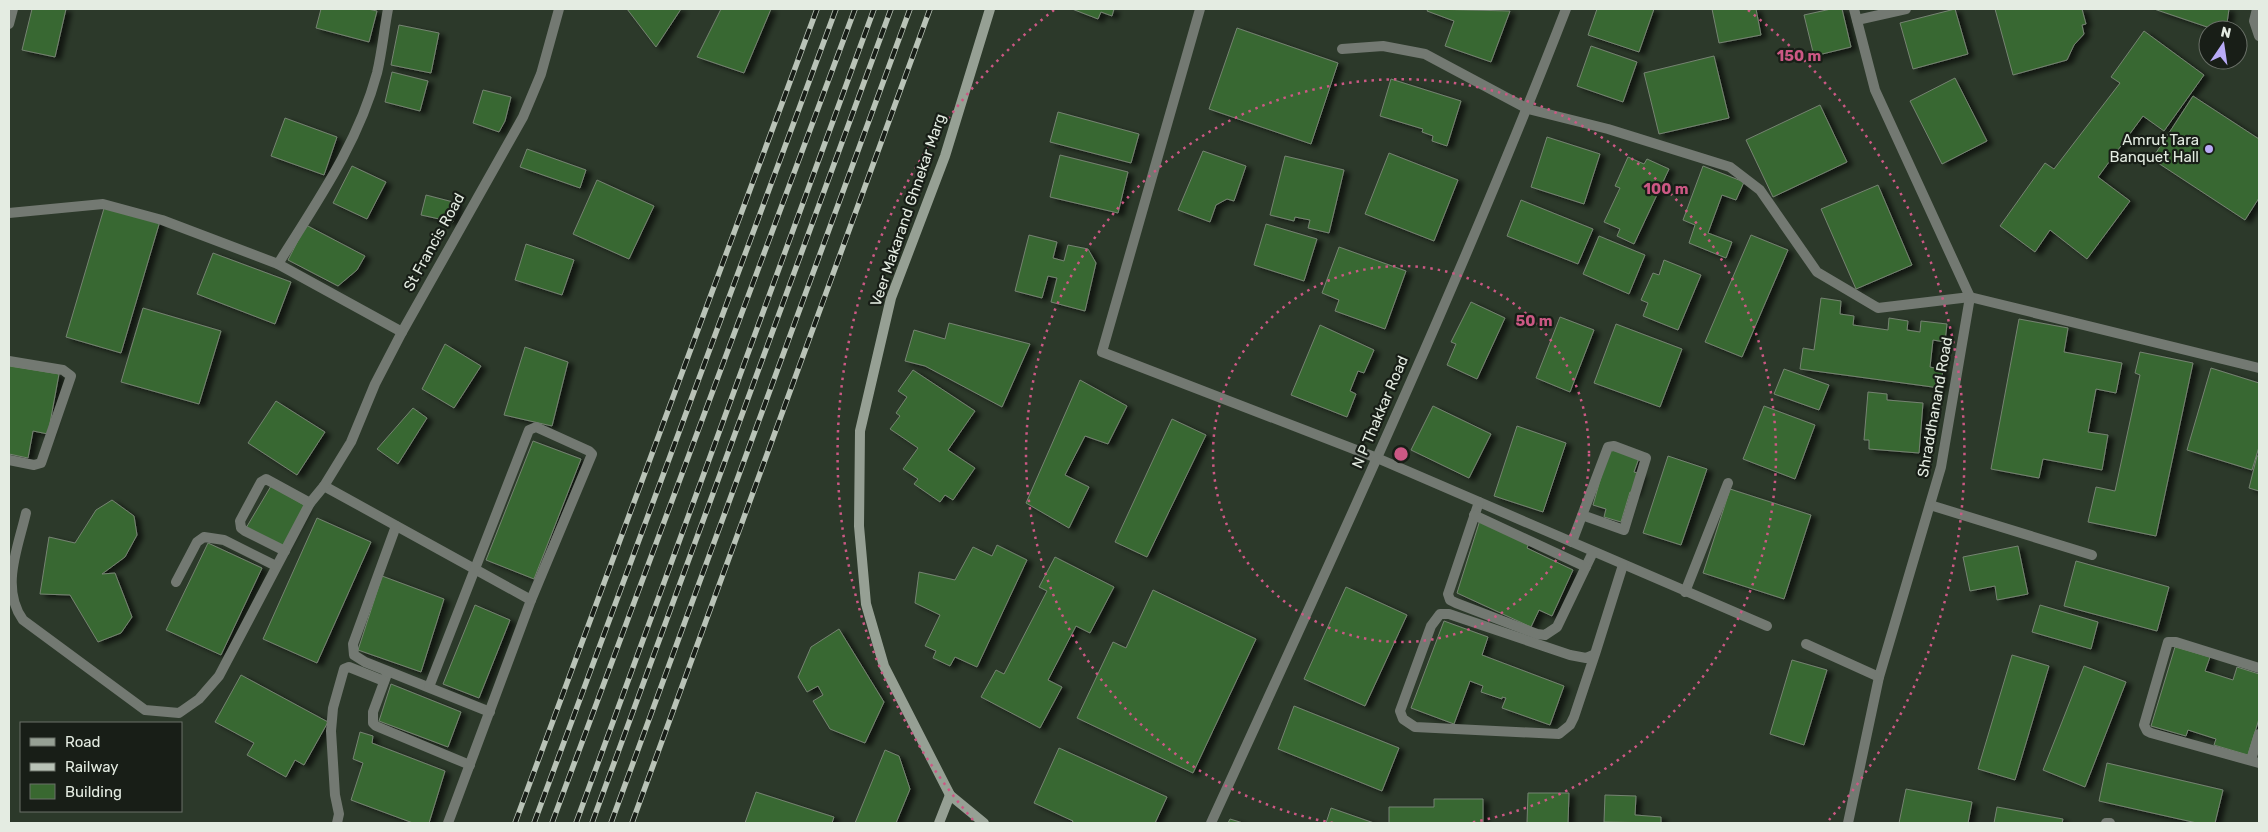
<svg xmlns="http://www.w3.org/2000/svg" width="2268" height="832" font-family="Rubik,sans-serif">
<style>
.building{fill:#396830;stroke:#758372;filter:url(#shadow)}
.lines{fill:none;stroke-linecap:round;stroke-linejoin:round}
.street{stroke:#737972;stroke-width:10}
.secondary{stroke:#96a094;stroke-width:10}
.rail-casing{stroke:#b9c3b7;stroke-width:5.5}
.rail{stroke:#181e17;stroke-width:4;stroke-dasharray:11;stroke-linecap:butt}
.ring{fill:none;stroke:#cc5884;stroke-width:2.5;stroke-dasharray:2.5 5}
.poi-dot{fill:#b9abf7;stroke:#181e17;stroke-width:2}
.labels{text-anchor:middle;stroke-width:4.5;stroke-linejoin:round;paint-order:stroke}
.poi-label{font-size:15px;fill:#e4ece2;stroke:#181e17;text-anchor:end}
.street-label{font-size:15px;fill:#e4ece2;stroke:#181e17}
.centre{fill:#cc5884;stroke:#181e17;stroke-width:2.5}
.ring-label{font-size:15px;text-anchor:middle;font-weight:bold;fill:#cc5884;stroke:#181e17;stroke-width:4.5;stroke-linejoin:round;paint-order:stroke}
</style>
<defs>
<filter id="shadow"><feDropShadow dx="5.5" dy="3" stdDeviation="2.5" flood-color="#0009"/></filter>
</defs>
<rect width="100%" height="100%" fill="#2c392a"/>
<g class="building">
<polygon points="32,9 66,9 55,57 22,50"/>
<polygon points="321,9 368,9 377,11 369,42 316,28"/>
<polygon points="627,9 681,9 656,47"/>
<polygon points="721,9 771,9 744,73 697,57"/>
<polygon points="1072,9 1114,9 1112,16 1101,12 1098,19"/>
<polygon points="1428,9 1510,11 1491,62 1445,46 1454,21 1427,11"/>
<polygon points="1597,9 1654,9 1639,52 1588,35"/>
<polygon points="1712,9 1756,9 1761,35 1719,43"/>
<polygon points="1831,9 1842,9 1851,47 1814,56 1804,15"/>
<polygon points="1955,9 1968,54 1913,69 1900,23"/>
<polygon points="1995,9 2082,9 2086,24 2082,25 2084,34 2074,45 2067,60 2013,75"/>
<polygon points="2154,9 2229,9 2226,30 2216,30"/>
<polygon points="399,25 439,33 431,73 391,65"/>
<polygon points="1237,28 1338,63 1311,144 1209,109"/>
<polygon points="2144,31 2204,75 2164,131 2143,116 2098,177 2130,201 2087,259 2050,230 2035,252 2000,226 2045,163 2054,169 2120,83 2111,77"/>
<polygon points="1591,46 1637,62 1623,102 1577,86"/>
<polygon points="1714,56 1729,118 1659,134 1644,73"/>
<polygon points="392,72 428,81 420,111 385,102"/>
<polygon points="1955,78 1987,141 1942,164 1910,101"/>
<polygon points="1391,79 1461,101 1447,146 1432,141 1433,136 1422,132 1423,129 1380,116"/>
<polygon points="483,90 511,97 505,121 499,132 473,123"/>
<polygon points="2193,96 2259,139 2259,198 2245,220 2152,159"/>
<polygon points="1820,105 1847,162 1773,197 1746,140"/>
<polygon points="1058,112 1139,134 1131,163 1050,142"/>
<polygon points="285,118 337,137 324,175 271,156"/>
<polygon points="1547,137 1600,154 1584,204 1531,187"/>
<polygon points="527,149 586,170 580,188 520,167"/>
<polygon points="1203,151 1246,166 1234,201 1227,199 1216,205 1210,222 1178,210"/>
<polygon points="1389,153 1458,180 1434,241 1365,214"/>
<polygon points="1060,155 1128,172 1118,213 1050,197"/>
<polygon points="1285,156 1344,170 1329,233 1308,228 1310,220 1295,217 1294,221 1270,215"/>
<polygon points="1628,157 1644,164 1647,159 1669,169 1634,244 1617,236 1620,229 1604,222 1620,188 1615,186"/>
<polygon points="352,166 386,182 367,219 333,203"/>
<polygon points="1703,166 1744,182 1736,200 1722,195 1708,233 1732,242 1726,258 1689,243 1695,225 1683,220"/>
<polygon points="597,180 654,206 629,259 573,234"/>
<polygon points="1878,185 1912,265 1856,289 1821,209"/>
<polygon points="426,195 457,203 453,222 421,215"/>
<polygon points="1521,200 1593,229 1578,264 1507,236"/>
<polygon points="105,205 160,221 121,353 66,337"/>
<polygon points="1266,224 1317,239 1304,281 1254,265"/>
<polygon points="306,225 365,256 357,270 338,286 288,260"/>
<polygon points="1029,235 1057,242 1053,258 1064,261 1068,245 1088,249 1096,263 1085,311 1051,302 1057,278 1048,276 1042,298 1015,291"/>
<polygon points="1751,235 1788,250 1742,357 1705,342"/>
<polygon points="1599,236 1645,255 1629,294 1583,274"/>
<polygon points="526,244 574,260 562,295 515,280"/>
<polygon points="1339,247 1406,271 1385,329 1335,311 1339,300 1322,293"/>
<polygon points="213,253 291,282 275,324 197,294"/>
<polygon points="1664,260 1701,275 1678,330 1643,316 1648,303 1641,300 1653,273 1659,275"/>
<polygon points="1821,298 1841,301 1840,314 1854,316 1853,325 1888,330 1889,318 1908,321 1907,330 1920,332 1921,321 1947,324 1945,342 1933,340 1930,367 1943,370 1940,388 1800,369 1803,348 1814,350"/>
<polygon points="1471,302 1505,318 1477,379 1447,365 1456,344 1451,342"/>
<polygon points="143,308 221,331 199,404 121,382"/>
<polygon points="1560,317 1594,330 1570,392 1536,378"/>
<polygon points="2019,319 2068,328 2064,352 2122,363 2116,393 2096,389 2088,432 2108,435 2102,470 2043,459 2039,478 1991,469"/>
<polygon points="949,323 1030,344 1002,407 925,366 905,361 914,330 945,339"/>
<polygon points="1616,324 1682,349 1660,407 1594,383"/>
<polygon points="1320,325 1374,350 1364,373 1358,371 1350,391 1356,394 1347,417 1291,395"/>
<polygon points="445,344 481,366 454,408 422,389"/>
<polygon points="525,347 568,362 552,426 504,415"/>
<polygon points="2140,352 2193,363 2156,536 2088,522 2096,487 2115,491 2140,375 2135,373"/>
<polygon points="9,366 59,374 48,434 33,431 28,458 9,454"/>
<polygon points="2211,368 2259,383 2259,447 2252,470 2187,450"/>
<polygon points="1784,369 1829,385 1819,410 1774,394"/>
<polygon points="913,370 975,411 948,450 975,468 953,500 945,495 940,502 914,484 918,479 903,469 918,448 890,429 900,416 896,413 907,397 898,391"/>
<polygon points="1080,380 1127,406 1108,444 1085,436 1065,475 1089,487 1069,528 1026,503"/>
<polygon points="1868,392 1887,394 1887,400 1923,403 1919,453 1869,449 1869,440 1864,440"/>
<polygon points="276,401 325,432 297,475 248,443"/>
<polygon points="1433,406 1491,434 1469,478 1411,450"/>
<polygon points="1764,406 1815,425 1795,479 1743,459"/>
<polygon points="413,408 427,418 398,464 377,449"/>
<polygon points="1172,419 1206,435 1147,557 1115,542"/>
<polygon points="1517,426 1566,443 1543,512 1494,496"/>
<polygon points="533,441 581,459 534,579 486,560"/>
<polygon points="1609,449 1639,458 1634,472 1641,474 1635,494 1630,492 1621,522 1604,517 1606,509 1593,505"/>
<polygon points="1668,456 1707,469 1681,545 1643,533"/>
<polygon points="2257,456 2259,456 2259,491 2249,488"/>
<polygon points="271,486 306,506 282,548 246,528"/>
<polygon points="1730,489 1811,515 1784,599 1703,573"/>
<polygon points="112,500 134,516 137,535 125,557 102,574 115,573 132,617 121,633 98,642 70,595 40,594 49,537 75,543 96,510"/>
<polygon points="317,518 371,542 317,663 263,639"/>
<polygon points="1480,520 1529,543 1527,548 1573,570 1552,616 1539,610 1531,627 1457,593"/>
<polygon points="208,543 262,568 221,655 166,630"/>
<polygon points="997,545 1027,560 977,667 955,657 950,666 933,658 936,651 925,646 940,615 915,603 919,572 955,580 973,547 992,556"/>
<polygon points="2018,546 2028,594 1997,600 1995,586 1970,591 1963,557"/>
<polygon points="1055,557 1114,587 1090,633 1076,626 1048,680 1062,687 1040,728 981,697 996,670 1004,674 1047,591 1039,587"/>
<polygon points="2076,561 2169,587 2157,631 2064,606"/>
<polygon points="382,576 444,599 421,672 358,650"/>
<polygon points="1346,587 1407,615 1365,706 1304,679"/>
<polygon points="1153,590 1256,639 1193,773 1077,718 1113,642 1126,648"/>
<polygon points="475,605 510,620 479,698 443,684"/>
<polygon points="2040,605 2098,622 2091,649 2032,632"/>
<polygon points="1444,621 1488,637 1482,655 1564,686 1550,725 1502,708 1506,698 1502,697 1502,699 1481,692 1483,686 1470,681 1454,724 1411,708"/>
<polygon points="839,629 884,702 865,743 830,729 813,701 823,695 818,686 807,692 798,677 811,647"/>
<polygon points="2175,647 2210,657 2205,671 2233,680 2237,667 2259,674 2259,719 2248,755 2214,745 2216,739 2188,730 2186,736 2151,726"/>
<polygon points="2012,655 2049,666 2015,780 1978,769"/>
<polygon points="1792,660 1827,670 1804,745 1770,734"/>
<polygon points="2084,666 2126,682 2085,787 2043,770"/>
<polygon points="241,675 328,722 304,765 295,760 286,777 247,755 254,743 215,722"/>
<polygon points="391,684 461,712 448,747 379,721"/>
<polygon points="1294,706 1399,748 1382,791 1278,749"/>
<polygon points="360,732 373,736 372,743 445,771 429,823 413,823 351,800 363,763 353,759"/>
<polygon points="1059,748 1167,797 1155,823 1072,823 1073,821 1034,803"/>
<polygon points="885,750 899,756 910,789 896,823 855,823"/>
<polygon points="2107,763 2223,790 2215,823 2197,823 2099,801"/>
<polygon points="1906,789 1972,802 1968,823 1899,823"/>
<polygon points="756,792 834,817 832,823 745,823"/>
<polygon points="1528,793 1569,793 1568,823 1527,823"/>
<polygon points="1605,795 1636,796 1635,815 1661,817 1661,823 1604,822"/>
<polygon points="1434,799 1483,799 1483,823 1389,823 1389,807 1434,807"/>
<polygon points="1997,807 2063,819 2062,823 1994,823"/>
<polygon points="1331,808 1374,823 1326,823"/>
<polygon points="1230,819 1243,823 1228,823"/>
</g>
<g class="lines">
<g class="street">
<polyline points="1200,9 1102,352 1377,458 1767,626"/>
<polyline points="2257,9 2254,21 2259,36"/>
<polyline points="1857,20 1906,9"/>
<polyline points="9,24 13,9"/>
<polyline points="1342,49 1383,46 1425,54 1528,109 1608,129 1730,167 1760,190 1817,272 1878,308 1970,297 2259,368"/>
<polyline points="9,213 103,204 162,220 278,264 402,332"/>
<path d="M278 264C316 203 358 144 377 73 382 52 384 30 388 9"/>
<polyline points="9,361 63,370 71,376 41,463 34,465 9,460"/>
<polyline points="324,486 531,600 448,823"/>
<polyline points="1479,502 1448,594 1450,600 1456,603 1537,634 1545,635 1557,627 1593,552"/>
<polyline points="1930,505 2092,555"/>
<path d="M26 513C18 548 0 588 23 620L145 710 179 713 199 699 219 676 310 503 324 486 351 442 375 384 402 332 523 117 541 74 559 9"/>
<polyline points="1474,515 1586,567"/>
<polyline points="396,526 353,644 354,655 365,662 490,712"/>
<polyline points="1572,542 1608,447 1614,446 1646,458 1624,530 1582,515"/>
<polyline points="285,551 245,531 241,528 240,521 261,482 266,479 310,503"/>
<polyline points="176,582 197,542 204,537 224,540 276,566"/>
<polyline points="1685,592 1728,483"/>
<polyline points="1806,644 1879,677"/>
<polyline points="1595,654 1574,717 1570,725 1559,734 1415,727 1403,719 1400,711 1431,626 1440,614 1449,614 1570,655 1586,658 1595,654 1623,565"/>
<polyline points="2259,668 2176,642 2168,642 2144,725 2147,731 2151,733 2259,763"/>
<polyline points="387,674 373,712 373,723 376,726 470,765"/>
<polyline points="429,687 529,430 536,427 589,451 592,454 531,600"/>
<polyline points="2251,760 2259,734"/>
<polyline points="337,823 339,814 335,795 331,731 333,708 344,669 349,667 384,681"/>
<path d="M1211 823C1334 554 1459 285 1566 9"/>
<polyline points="1848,823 1879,677 1941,467 1970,297 1875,90 1854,9"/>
<polyline points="2106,823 2110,823"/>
</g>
<g class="secondary">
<polyline points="939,823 950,795"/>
<polyline points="984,823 950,795 884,666 866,604 859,526 860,431 891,298 945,156 990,9"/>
</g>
<g class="rail-casing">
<g id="rail">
<polyline points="515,823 817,9"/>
<polyline points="534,823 836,9"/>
<polyline points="552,823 855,9"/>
<polyline points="576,823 874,9"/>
<polyline points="592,823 891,9"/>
<polyline points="611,823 910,9"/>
<polyline points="632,823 930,9"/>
</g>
</g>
<use href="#rail" class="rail"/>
</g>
<g class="ring">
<circle cx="1401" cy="454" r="188"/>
<path d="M1333 823A375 375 0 1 1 1469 823"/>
<path d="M973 820A563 563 0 0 1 1054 10M1748 10A563 563 0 0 1 1829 820"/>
</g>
<circle class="poi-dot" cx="2209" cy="149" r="5"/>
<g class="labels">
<g class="poi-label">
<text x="2199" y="145">Amrut Tara<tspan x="2199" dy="17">Banquet Hall</tspan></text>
</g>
<g class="street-label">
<text transform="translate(908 210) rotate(-71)" y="5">Veer Makarand Ghnekar Marg</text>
<text transform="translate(434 242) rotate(-61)" y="5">St Francis Road</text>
<text transform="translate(1935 407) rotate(-80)" y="5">Shraddhanand Road</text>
<text transform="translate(1380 412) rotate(-67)" y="5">N P Thakkar Road</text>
</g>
</g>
<circle cx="1401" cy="454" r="8" class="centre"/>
<g class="ring-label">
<text x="1799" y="61">150 m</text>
<text x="1666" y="194">100 m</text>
<text x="1534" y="326">50 m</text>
</g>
<rect width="2268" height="832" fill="none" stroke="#e4ece2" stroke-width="20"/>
<rect x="20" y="722" width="162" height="90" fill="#181e17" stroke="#6a7068"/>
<rect x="30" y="738" width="25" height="8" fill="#96a094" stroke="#6a7068"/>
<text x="65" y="747" font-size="15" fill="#e4ece2">Road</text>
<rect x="30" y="763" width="25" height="8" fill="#b9c3b7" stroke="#6a7068"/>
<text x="65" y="772" font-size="15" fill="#e4ece2">Railway</text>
<rect x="30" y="784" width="25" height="15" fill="#396830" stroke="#6a7068"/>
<text x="65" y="797" font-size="15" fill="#e4ece2">Building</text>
<g transform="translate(2223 45) rotate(13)"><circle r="24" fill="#181e17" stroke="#6a7068"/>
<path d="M0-4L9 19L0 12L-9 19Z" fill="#b9abf7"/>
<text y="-8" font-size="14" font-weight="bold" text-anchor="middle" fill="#e4ece2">N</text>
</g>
</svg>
